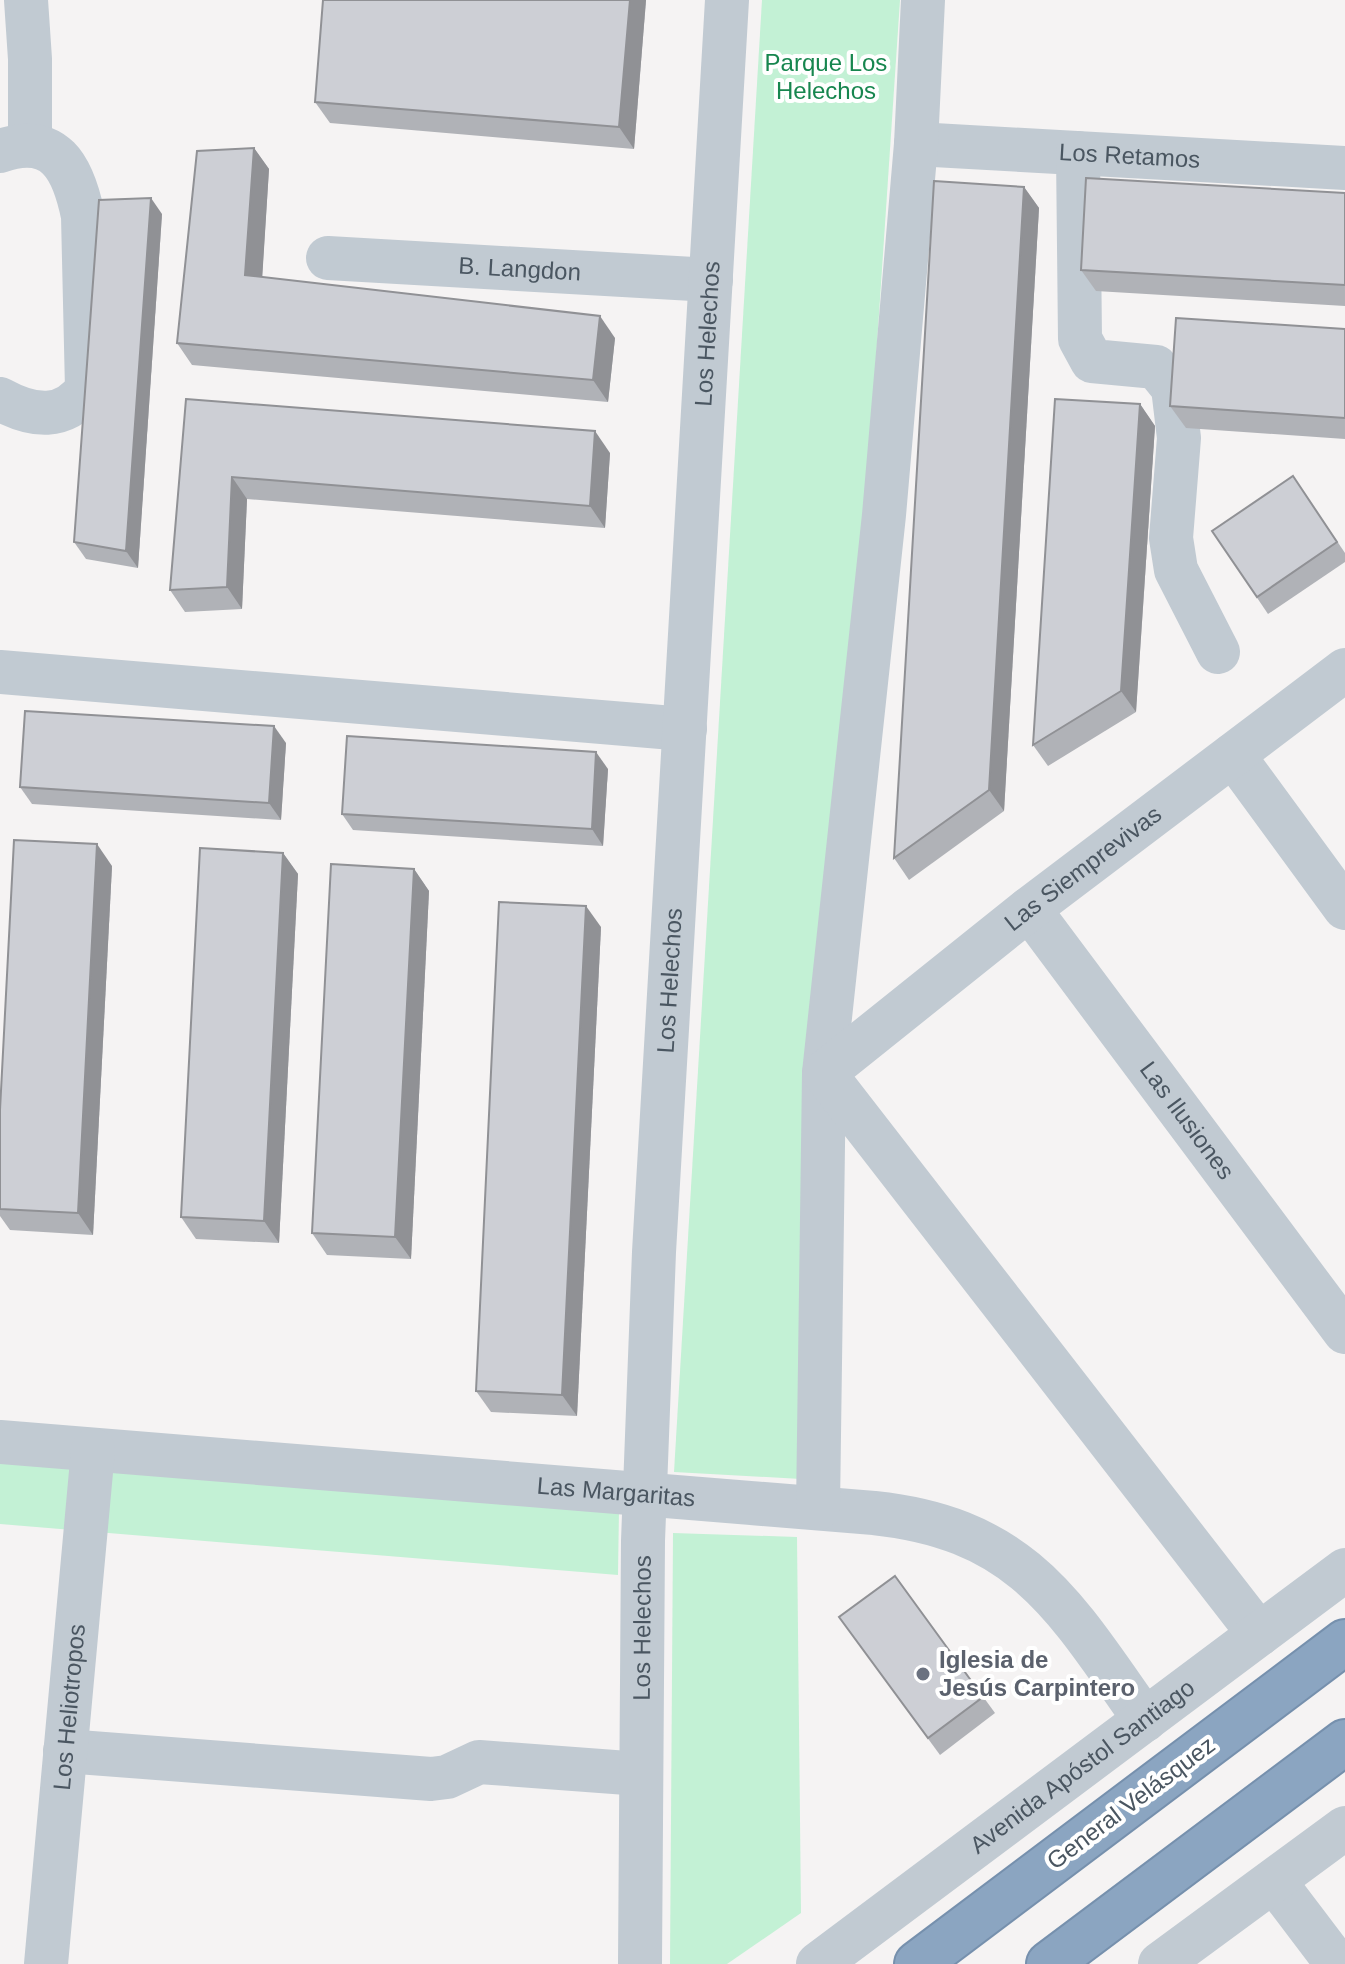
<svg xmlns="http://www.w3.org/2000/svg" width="1345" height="1964" font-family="Arial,sans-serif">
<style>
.green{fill:#c3f1d5}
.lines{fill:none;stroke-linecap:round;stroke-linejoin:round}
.highway-casing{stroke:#7690ad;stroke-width:48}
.minor{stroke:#c1cad2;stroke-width:44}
.highway{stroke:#8ba5c1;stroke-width:44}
.wall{fill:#b0b2b7}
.shaded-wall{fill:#909195}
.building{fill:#cdcfd5;stroke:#909195;stroke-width:2}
.worship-dot{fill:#6b7280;stroke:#fff;stroke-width:3}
.labels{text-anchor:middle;stroke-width:8;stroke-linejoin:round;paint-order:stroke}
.park-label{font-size:24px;fill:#17864f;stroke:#fff}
.street-label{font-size:24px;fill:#4a5661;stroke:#fff}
.worship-label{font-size:24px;font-weight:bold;fill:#5b616d;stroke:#fff;text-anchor:start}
</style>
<rect width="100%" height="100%" fill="#f5f3f3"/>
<g class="green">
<polygon points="762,0 900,0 801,1479 674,1472"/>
<polygon points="0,1461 619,1509 618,1575 0,1524"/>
<polygon points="673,1533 797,1537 801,1913 727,1964 670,1964"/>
</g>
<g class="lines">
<g class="highway-casing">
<g id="highway">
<polyline points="917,1964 1345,1642"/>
<polyline points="1049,1964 1345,1742"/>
</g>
</g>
<g class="minor">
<polyline points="26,0 30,59 30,143"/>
<path id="s1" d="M916 144 1345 168"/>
<path d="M0 151C55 132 73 167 83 216L87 389C64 421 33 417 0 399"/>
<polyline points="1078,153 1080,339 1092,361 1156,367 1173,388 1179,438 1171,538 1176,570 1218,652"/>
<path id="s2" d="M328 258 711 280"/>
<polyline points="0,672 685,729"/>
<polyline points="1233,755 1345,908"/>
<path id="s3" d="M1029 909 1345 1332"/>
<path id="s4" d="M0 1442 874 1513C1024 1529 1065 1607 1145 1720"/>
<polyline points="818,1508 824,1073 884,515 916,144 923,0"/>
<path id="s5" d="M1259 1634 824 1073 1029 909 1345 670"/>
<polyline points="65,1751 431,1779 447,1777 479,1762 641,1774"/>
<polyline points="1274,1881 1337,1964"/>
<path id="s6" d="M46 1964 93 1450"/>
<path id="s7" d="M640 1964 643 1541 654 1252 727 0"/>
<path id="s8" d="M818 1964 1345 1570"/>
<polyline points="1160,1964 1345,1828"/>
</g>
<use href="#highway" class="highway"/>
</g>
<g class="wall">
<polygon points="646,0 634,149 330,123 315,102"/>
<polygon points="254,148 269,169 262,277 615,338 608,402 192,365 177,343"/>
<polygon points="1024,187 1039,208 1004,811 909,880 894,858"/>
<polygon points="1345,193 1345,306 1096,291 1081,270"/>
<polygon points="162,214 138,568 86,559 74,542"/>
<polygon points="1345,329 1345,439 1186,428 1170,406"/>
<polygon points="186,399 610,453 605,528 247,499 242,609 185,612 170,590"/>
<polygon points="1140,404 1155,426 1136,712 1048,766 1033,745"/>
<polygon points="1293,476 1345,553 1345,562 1268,614 1212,531"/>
<polygon points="286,743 281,820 32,804 20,787"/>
<polygon points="608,769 603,846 353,830 342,814"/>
<polygon points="283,853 298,874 279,1243 196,1239 181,1217"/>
<polygon points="112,866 93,1235 10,1230 0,1216 0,1110"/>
<polygon points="414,869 429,891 411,1259 327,1255 312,1233"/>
<polygon points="601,927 577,1416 491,1412 476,1391"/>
<polygon points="895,1576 995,1713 940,1755 839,1617"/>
</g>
<g class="shaded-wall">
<polygon points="630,0 646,0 634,149 619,127"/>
<polygon points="254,148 269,169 261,297 245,275"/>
<polygon points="1024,187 1039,208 1004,811 989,790"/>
<polygon points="151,198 162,214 138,568 126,551"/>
<polygon points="600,316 615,338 608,402 593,380"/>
<polygon points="1140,404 1155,426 1136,712 1121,691"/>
<polygon points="595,431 610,453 605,528 590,506"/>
<polygon points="232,477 247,499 242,609 227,587"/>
<polygon points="274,726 286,743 281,820 269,803"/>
<polygon points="596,752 608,769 603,846 592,829"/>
<polygon points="97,844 112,866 93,1235 78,1213"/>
<polygon points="283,853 298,874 279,1243 264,1221"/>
<polygon points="414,869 429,891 411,1259 395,1237"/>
<polygon points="586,906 601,927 577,1416 562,1395"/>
</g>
<g class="building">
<polygon points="323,0 630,0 619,127 315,102"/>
<polygon points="254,148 245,275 600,316 593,380 177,343 197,151"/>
<polygon points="1086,178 1345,193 1345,285 1081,270"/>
<polygon points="934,181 1024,187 989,790 894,858"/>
<polygon points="151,198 126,551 74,542 99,200"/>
<polygon points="1176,318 1345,329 1345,418 1170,406"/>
<polygon points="186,399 595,431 590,506 232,477 227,587 170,590"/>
<polygon points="1055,399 1140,404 1121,691 1033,745"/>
<polygon points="1293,476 1337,542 1257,597 1212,531"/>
<polygon points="25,711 274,726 269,803 20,787"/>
<polygon points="347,736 596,752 592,829 342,814"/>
<polygon points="14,840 97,844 78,1213 0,1209 0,1110"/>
<polygon points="200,848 283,853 264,1221 181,1217"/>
<polygon points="331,864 414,869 395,1237 312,1233"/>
<polygon points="499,902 586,906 562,1395 476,1391"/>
<polygon points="895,1576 983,1697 928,1738 839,1617"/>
</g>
<circle class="worship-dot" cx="923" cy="1674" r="8"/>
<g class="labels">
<g class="park-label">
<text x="826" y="71">Parque Los<tspan x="826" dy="28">Helechos</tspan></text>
</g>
<g class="street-label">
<text dy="8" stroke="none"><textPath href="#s1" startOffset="214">Los Retamos</textPath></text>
<text dy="8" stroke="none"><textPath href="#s2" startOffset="192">B. Langdon</textPath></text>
<text dy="8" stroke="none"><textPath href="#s7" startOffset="1632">Los Helechos</textPath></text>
<text dy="8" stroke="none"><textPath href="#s5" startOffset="1040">Las Siemprevivas</textPath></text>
<text dy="8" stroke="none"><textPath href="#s7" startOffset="984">Los Helechos</textPath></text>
<text dy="8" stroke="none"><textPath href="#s3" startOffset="264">Las Ilusiones</textPath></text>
<text dy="8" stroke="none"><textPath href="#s4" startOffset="618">Las Margaritas</textPath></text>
<text dy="8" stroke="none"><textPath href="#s7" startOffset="336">Los Helechos</textPath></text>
<text dy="8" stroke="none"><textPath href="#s6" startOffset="258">Los Heliotropos</textPath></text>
<text dy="8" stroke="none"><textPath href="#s8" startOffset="330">Avenida Apóstol Santiago</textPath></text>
<text transform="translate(1131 1803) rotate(-37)" y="8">General Velásquez</text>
</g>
<g class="worship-label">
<text x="939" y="1668">Iglesia de<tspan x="939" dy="28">Jesús Carpintero</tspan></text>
</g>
</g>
</svg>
